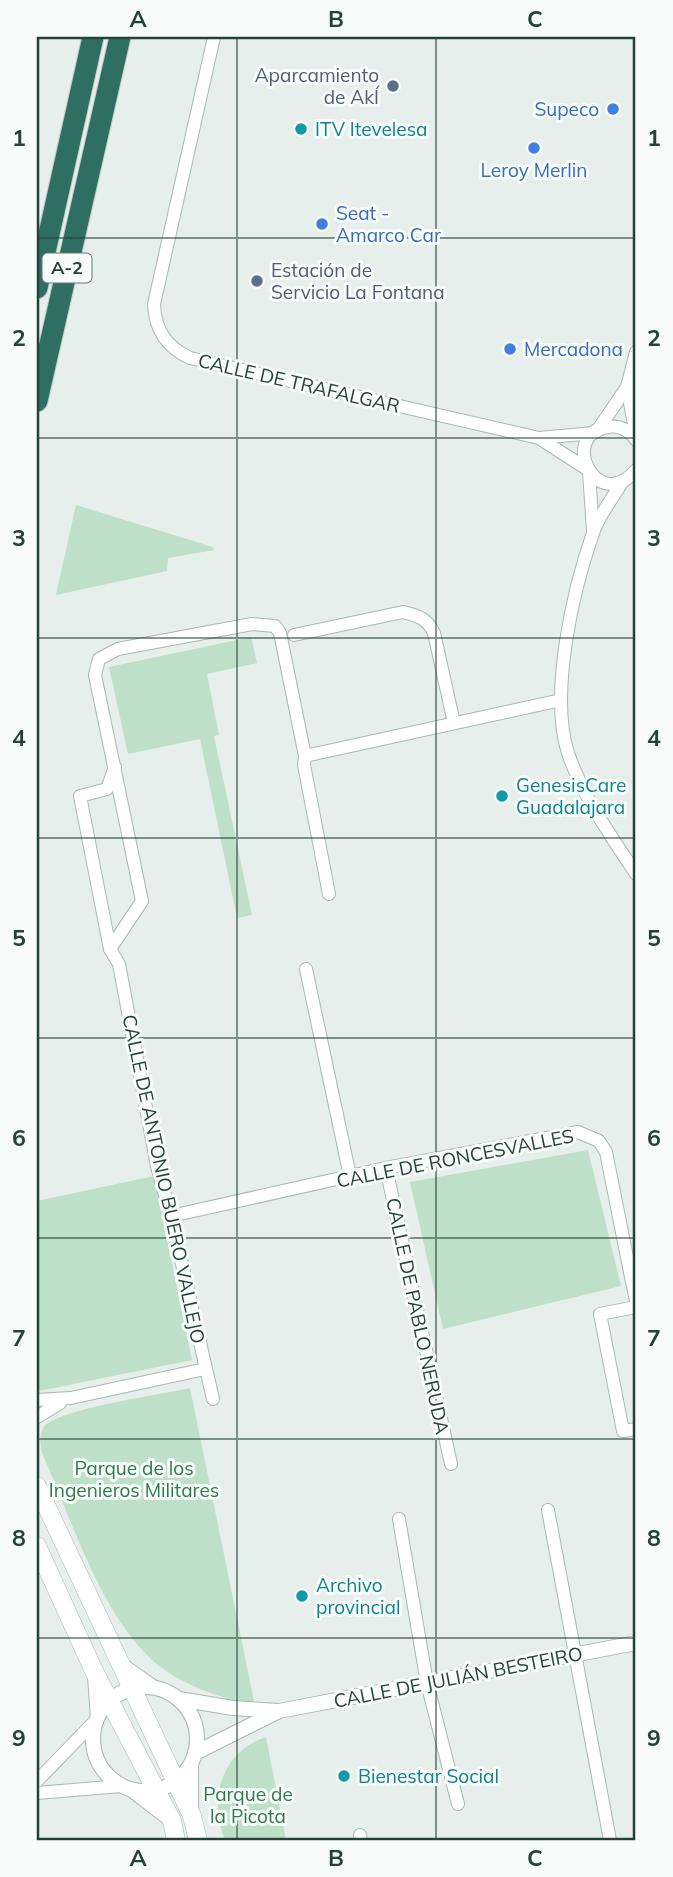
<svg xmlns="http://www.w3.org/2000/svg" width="673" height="1877" font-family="Mulish,sans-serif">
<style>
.green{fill:#bfe0c8}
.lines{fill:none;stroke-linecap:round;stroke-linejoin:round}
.minor-casing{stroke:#a8b8b2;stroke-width:14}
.tertiary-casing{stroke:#a8b8b2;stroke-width:16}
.secondary-casing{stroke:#a4bbb3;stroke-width:19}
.motorway-casing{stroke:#c2cac8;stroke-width:23}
.minor{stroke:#fff;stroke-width:12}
.tertiary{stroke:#fff;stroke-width:14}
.secondary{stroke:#fff;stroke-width:18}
.motorway{stroke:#2f6f62;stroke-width:21}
.grid{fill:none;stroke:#24423a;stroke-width:2;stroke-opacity:0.55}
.service-dot{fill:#5c6f8a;stroke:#f7fbf9;stroke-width:2.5}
.shop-dot{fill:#3f7fe0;stroke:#f7fbf9;stroke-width:2.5}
.culture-dot{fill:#0f9aa8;stroke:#f7fbf9;stroke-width:2.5}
.labels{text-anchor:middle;stroke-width:6;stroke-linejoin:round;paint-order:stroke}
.shield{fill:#f7fbf9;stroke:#637a73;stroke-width:2}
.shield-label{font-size:18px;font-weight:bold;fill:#24423a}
.service-label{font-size:19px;fill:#4e5e75;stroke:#f7fbf9;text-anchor:end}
.shop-label{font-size:19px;fill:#366cbe;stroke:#f7fbf9;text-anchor:start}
.culture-label{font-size:19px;fill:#0d838f;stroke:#f7fbf9;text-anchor:start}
.street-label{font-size:19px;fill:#24423a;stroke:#f7fbf9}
.park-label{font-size:19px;fill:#2d7a4b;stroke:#f7fbf9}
.neatline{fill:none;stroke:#24423a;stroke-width:2.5}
.grid-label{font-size:23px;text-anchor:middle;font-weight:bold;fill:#24423a}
</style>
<rect width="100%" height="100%" fill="#e6efeb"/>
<g class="green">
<polygon points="76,505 213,547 214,550 168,558 167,571 56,595"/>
<polygon points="251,637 257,663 207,674 219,735 214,736 252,915 237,918 200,739 128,754 109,667"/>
<polygon points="588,1150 621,1286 443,1329 410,1182"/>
<polygon points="154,1176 192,1360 39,1391 37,1201"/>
<path d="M190 1388 255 1706C219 1697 176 1684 149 1657 98 1607 71 1518 42 1453 40 1444 39 1435 44 1427 56 1409 165 1394 190 1388Z"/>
<path d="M266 1737 286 1840H225C208 1800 221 1751 266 1737Z"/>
</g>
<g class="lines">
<g class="minor-casing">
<g id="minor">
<path d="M214 37 154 304C155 330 166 347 190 358L539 438 587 469"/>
<polyline points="627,387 636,435"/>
<polyline points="597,431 627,387 636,352"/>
<polyline points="539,438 594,433"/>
<path d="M636 440C630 431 620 425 608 427 557 434 597 516 636 470"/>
<polyline points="589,472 593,530"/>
<path d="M622 482C613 498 599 515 593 533 573 590 549 694 568 753 583 797 611 836 636 874"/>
<path d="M294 635 403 612C418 616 427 618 434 633L454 723"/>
<polyline points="305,756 561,700"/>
<polyline points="110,949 80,796 107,789 115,767"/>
<polyline points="306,969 350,1176"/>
<polyline points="386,1168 451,1464"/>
<polyline points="171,1216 386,1168 578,1132 599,1141 606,1152 630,1272 636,1271"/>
<polyline points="630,1272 636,1301"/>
<polyline points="636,1307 600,1314 623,1431 636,1429"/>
<polyline points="213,1399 171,1216 157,1166 119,964 110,949 142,901 95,675 99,659 118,649 252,624 275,626 280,633 305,756 304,765 329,894"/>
<polyline points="37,1400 71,1398 205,1369"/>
<polyline points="37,1417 60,1403"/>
<polyline points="548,1510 610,1840"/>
<polyline points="399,1519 427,1683 458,1804"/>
<polyline points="122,1664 156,1688"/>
<polyline points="37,1781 97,1719 94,1676"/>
<polyline points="129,1789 168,1819"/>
<polyline points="37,1793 121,1786"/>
<polyline points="192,1812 192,1761"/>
<polyline points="360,1835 361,1840"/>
</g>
</g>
<g class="tertiary-casing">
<g id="tertiary">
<circle cx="145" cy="1739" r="52"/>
<polyline points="179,1699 233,1708 278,1711"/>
<polyline points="195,1753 279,1711 636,1643"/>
</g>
</g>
<g class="secondary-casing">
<g id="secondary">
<polyline points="37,1486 192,1816 198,1840"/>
<polyline points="37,1546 94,1671 172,1821 176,1840"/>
</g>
</g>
<g class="motorway-casing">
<g id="motorway">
<polyline points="37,288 93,37"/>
<polyline points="37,401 120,37"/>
</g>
</g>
<use href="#minor" class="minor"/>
<use href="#tertiary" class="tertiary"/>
<use href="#secondary" class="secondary"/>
<use href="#motorway" class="motorway"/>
</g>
<path class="grid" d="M237 37V1840M436 37V1840M37 238H636M37 438H636M37 638H636M37 838H636M37 1038H636M37 1238H636M37 1439H636M37 1638H636"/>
<g class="service-dot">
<circle cx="393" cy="86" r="7"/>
<circle cx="257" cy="281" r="7"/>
</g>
<g class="shop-dot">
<circle cx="613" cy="109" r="7"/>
<circle cx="534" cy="148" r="7"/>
<circle cx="322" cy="224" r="7"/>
<circle cx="510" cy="349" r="7"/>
</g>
<g class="culture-dot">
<circle cx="301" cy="129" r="7"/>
<circle cx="502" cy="796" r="7"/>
<circle cx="302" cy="1596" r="7"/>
<circle cx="344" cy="1776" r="7"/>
</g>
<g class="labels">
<rect class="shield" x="42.5" y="253.5" width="49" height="29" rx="5"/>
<g class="shield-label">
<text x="67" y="274">A-2</text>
</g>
<g class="service-label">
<text x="379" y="82">Aparcamiento<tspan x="379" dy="22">de AkÍ</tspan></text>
<text x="271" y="277" text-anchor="start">Estación de<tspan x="271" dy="22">Servicio La Fontana</tspan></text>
</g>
<g class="shop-label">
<text x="599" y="116" text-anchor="end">Supeco</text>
<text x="534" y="177" text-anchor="middle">Leroy Merlin</text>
<text x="336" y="220">Seat -<tspan x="336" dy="22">Amarco Car</tspan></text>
<text x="524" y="356">Mercadona</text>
</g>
<g class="culture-label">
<text x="315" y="136">ITV Itevelesa</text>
<text x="516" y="792">GenesisCare<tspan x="516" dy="22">Guadalajara</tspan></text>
<text x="316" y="1592">Archivo<tspan x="316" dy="22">provincial</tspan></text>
<text x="358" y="1783">Bienestar Social</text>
</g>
<g class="street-label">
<text transform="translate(299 383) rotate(13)" y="7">CALLE DE TRAFALGAR</text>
<text transform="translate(455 1158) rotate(-11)" y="7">CALLE DE RONCESVALLES</text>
<text transform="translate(164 1179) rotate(78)" y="7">CALLE DE ANTONIO BUERO VALLEJO</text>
<text transform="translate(418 1316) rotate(78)" y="7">CALLE DE PABLO NERUDA</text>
<text transform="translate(458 1677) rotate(-11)" y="7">CALLE DE JULIÁN BESTEIRO</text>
</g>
<g class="park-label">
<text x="134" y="1475">Parque de los<tspan x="134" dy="22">Ingenieros Militares</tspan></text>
<text x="248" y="1801">Parque de<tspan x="248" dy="22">la Picota</tspan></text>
</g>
</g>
<rect width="673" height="1877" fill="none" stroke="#f7fbf9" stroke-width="77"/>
<rect x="38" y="38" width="596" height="1801" class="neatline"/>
<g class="grid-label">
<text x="138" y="27">A</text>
<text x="336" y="27">B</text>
<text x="535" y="27">C</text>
<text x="19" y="146">1</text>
<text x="654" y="146">1</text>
<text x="19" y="346">2</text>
<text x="654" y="346">2</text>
<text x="19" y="546">3</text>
<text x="654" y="546">3</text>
<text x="19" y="746">4</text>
<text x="654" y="746">4</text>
<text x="19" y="946">5</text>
<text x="654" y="946">5</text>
<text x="19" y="1146">6</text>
<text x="654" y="1146">6</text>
<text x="19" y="1346">7</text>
<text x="654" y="1346">7</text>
<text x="19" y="1546">8</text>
<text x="654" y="1546">8</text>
<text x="19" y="1746">9</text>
<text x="654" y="1746">9</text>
<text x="138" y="1866">A</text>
<text x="336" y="1866">B</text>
<text x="535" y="1866">C</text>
</g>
</svg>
